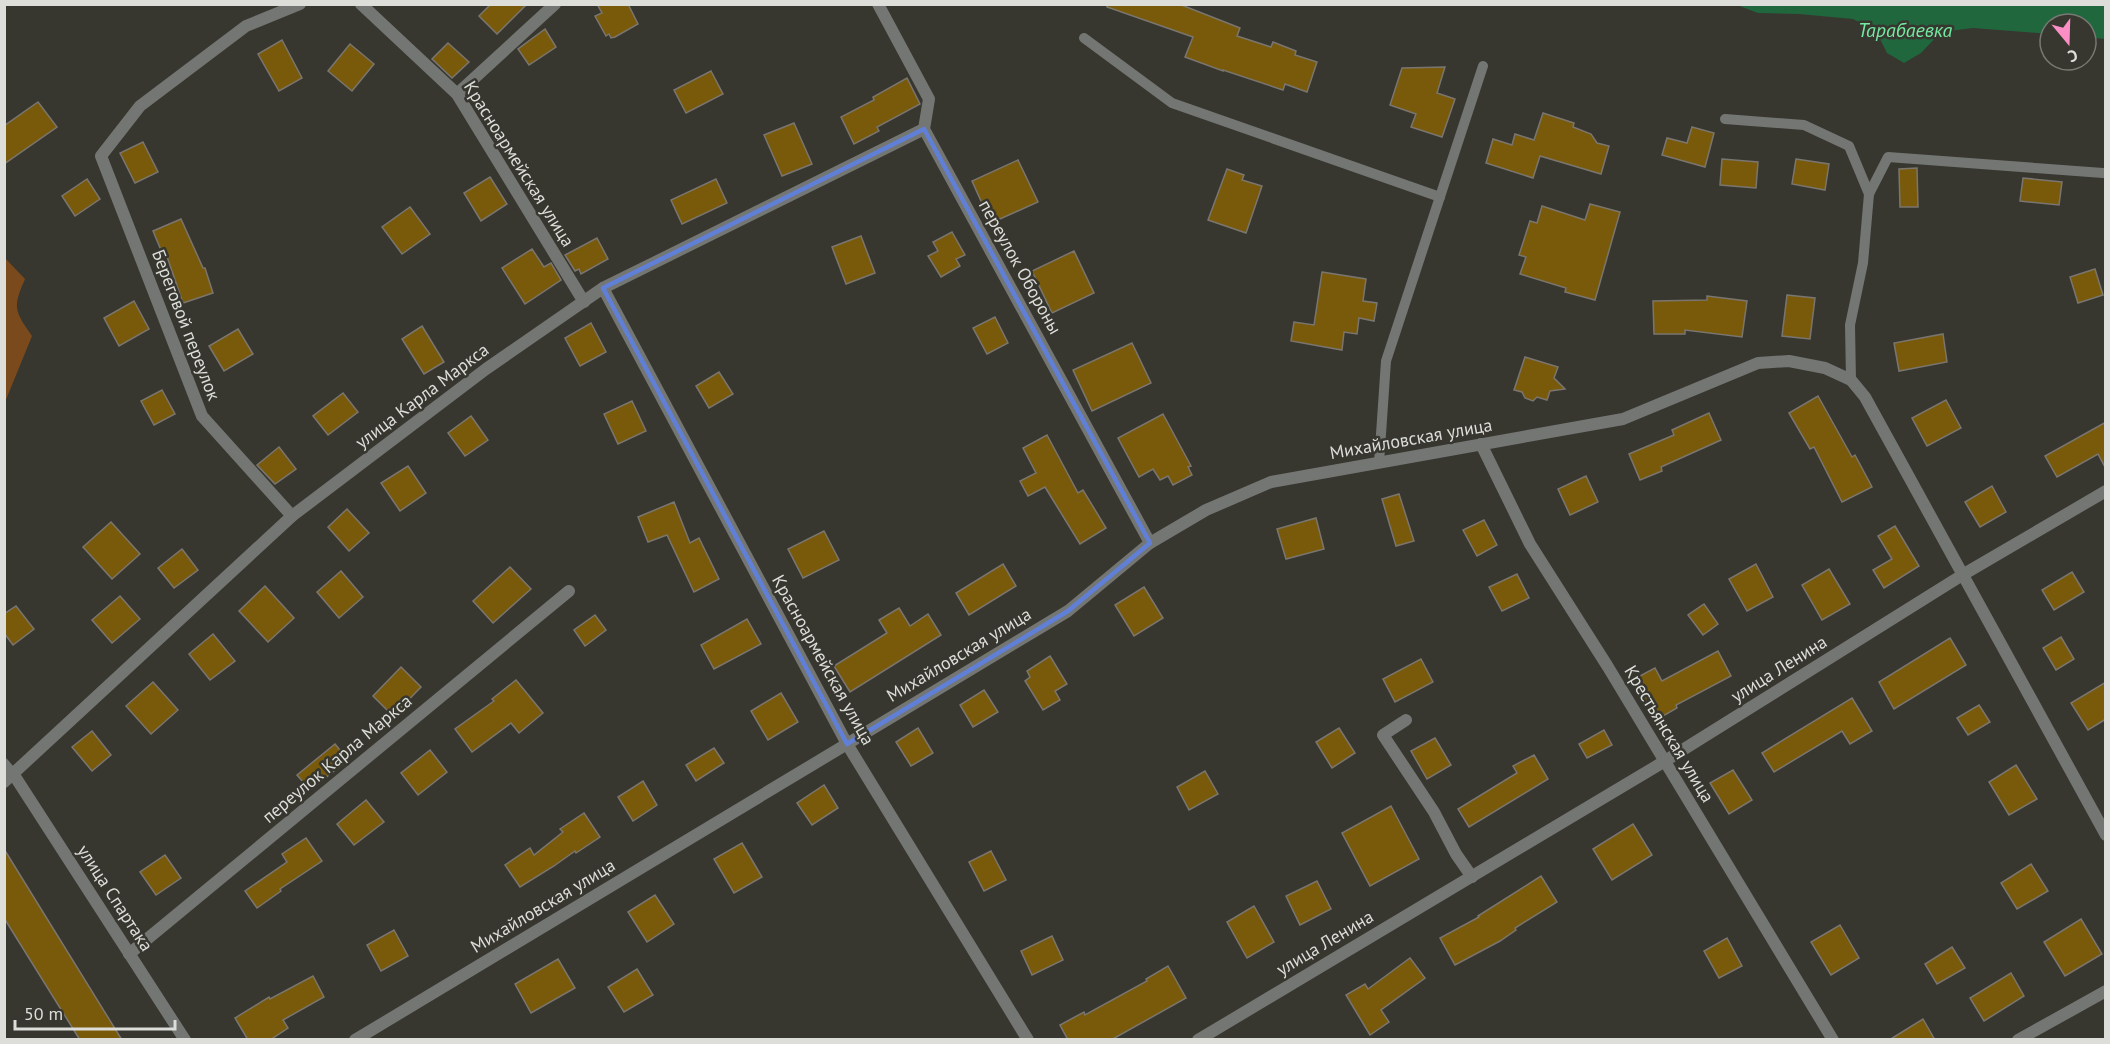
<svg xmlns="http://www.w3.org/2000/svg" width="2110" height="1044" font-family="'PT Sans',sans-serif">
<style>
.green{fill:#7b4a1c}
.water{fill:#20673e}
.building{fill:#795a0a;stroke:#7a766f;stroke-width:1.5}
.lines{fill:none;stroke-linecap:round;stroke-linejoin:round}
.service{stroke:#747673;stroke-width:10}
.minor{stroke:#747673;stroke-width:12}
.tertiary{stroke:#747673;stroke-width:12}
.marked{fill:none;stroke:#6080d8;stroke-width:4.5;stroke-linejoin:round}
.labels{text-anchor:middle;stroke-width:5;stroke-linejoin:round;paint-order:stroke}
.street-label{font-size:18px;fill:#ddddd9;stroke:#373730}
.water-label{font-size:20px;font-style:italic;fill:#74eaa1;stroke:#373730}
</style>
<rect width="100%" height="100%" fill="#373730"/>
<path class="green" d="M4 257 25 279C12 308 15 311 32 336L5 402Z"/>
<polygon class="water" points="1737,5 2105,5 2105,39 2086,37 2086,24 2050,24 2050,34 1973,28 1941,32 1921,53 1904,63 1887,53 1876,31 1853,19 1799,14 1758,13"/>
<g class="building">
<polygon points="491,4 527,4 497,34 479,16"/>
<polygon points="597,4 628,4 638,24 615,37 611,38 609,34 606,36 595,16 602,13"/>
<polygon points="1107,4 1179,4 1240,28 1237,36 1271,47 1273,42 1296,51 1295,55 1317,62 1307,92 1285,84 1283,90 1223,70 1223,71 1185,57 1193,37 1107,7"/>
<polygon points="545,29 556,47 529,65 518,49"/>
<polygon points="282,40 302,78 279,91 258,54"/>
<polygon points="448,43 469,62 452,78 432,59"/>
<polygon points="350,44 374,64 352,91 328,71"/>
<polygon points="1445,67 1437,93 1455,99 1442,137 1411,127 1416,114 1390,105 1402,68"/>
<polygon points="711,71 723,94 686,113 674,90"/>
<polygon points="907,78 920,104 877,127 879,131 854,144 841,117 874,100 873,97"/>
<polygon points="38,102 57,127 4,164 4,126"/>
<polygon points="1543,113 1574,123 1573,127 1591,134 1597,143 1609,146 1601,174 1540,156 1533,178 1486,163 1493,139 1512,145 1515,134 1534,140"/>
<polygon points="794,123 812,164 782,176 764,135"/>
<polygon points="1692,127 1714,133 1705,167 1662,155 1667,138 1687,143"/>
<polygon points="143,142 158,172 135,183 120,153"/>
<polygon points="1722,159 1758,162 1756,188 1720,185"/>
<polygon points="1796,159 1829,164 1825,190 1792,184"/>
<polygon points="1018,160 1038,202 991,223 972,181"/>
<polygon points="1917,168 1918,207 1900,207 1899,169"/>
<polygon points="1227,169 1244,175 1242,180 1262,186 1246,233 1208,220"/>
<polygon points="490,177 507,204 481,221 464,193"/>
<polygon points="2023,178 2062,182 2059,205 2020,201"/>
<polygon points="87,179 100,199 75,216 62,196"/>
<polygon points="716,179 727,203 682,224 671,200"/>
<polygon points="1590,204 1620,212 1595,300 1565,292 1566,288 1520,274 1526,257 1519,255 1530,221 1537,223 1542,206 1585,220"/>
<polygon points="410,207 430,234 402,254 382,227"/>
<polygon points="181,219 203,268 205,268 213,293 183,303 166,254 163,255 153,231"/>
<polygon points="952,232 965,255 956,259 960,266 941,277 928,256 938,251 933,242"/>
<polygon points="861,236 875,273 846,284 832,247"/>
<polygon points="597,238 608,259 581,274 579,269 575,271 565,255"/>
<polygon points="532,249 544,267 551,263 561,280 525,304 502,268"/>
<polygon points="1074,251 1094,293 1052,313 1032,271"/>
<polygon points="2095,269 2103,295 2078,303 2070,277"/>
<polygon points="1322,272 1366,279 1363,301 1377,303 1374,321 1359,318 1357,334 1344,332 1342,350 1291,341 1294,322 1314,325"/>
<polygon points="1787,295 1815,298 1810,339 1782,336"/>
<polygon points="1707,296 1747,301 1742,337 1685,330 1685,334 1654,334 1653,301 1707,300"/>
<polygon points="134,301 149,329 119,346 104,318"/>
<polygon points="995,317 1008,343 987,354 973,328"/>
<polygon points="591,323 606,352 580,366 565,338"/>
<polygon points="422,326 444,362 424,374 402,339"/>
<polygon points="238,329 253,354 224,371 209,346"/>
<polygon points="1943,334 1947,362 1899,371 1894,343"/>
<polygon points="1132,343 1151,383 1092,411 1073,370"/>
<polygon points="1525,357 1558,367 1554,378 1565,389 1550,391 1547,400 1537,397 1533,401 1525,398 1522,392 1514,390"/>
<polygon points="719,372 733,394 709,408 696,386"/>
<polygon points="162,390 175,414 154,425 141,401"/>
<polygon points="343,393 358,412 328,435 313,416"/>
<polygon points="1818,396 1852,457 1855,455 1872,487 1842,502 1814,447 1810,449 1789,413"/>
<polygon points="1946,400 1961,428 1927,446 1912,418"/>
<polygon points="632,401 646,431 618,444 604,414"/>
<polygon points="1709,413 1721,440 1661,467 1662,471 1640,480 1629,454 1674,435 1672,430"/>
<polygon points="1163,414 1191,466 1188,467 1192,475 1173,485 1168,476 1160,480 1153,469 1139,477 1118,438"/>
<polygon points="471,416 488,440 465,456 448,433"/>
<polygon points="2106,422 2106,469 2098,454 2057,477 2045,456"/>
<polygon points="1047,435 1078,493 1083,490 1106,528 1080,544 1045,487 1028,496 1020,481 1036,473 1023,448"/>
<polygon points="279,447 296,469 275,484 257,465"/>
<polygon points="408,466 426,493 400,511 381,483"/>
<polygon points="1586,476 1598,502 1570,515 1558,489"/>
<polygon points="1992,486 2006,512 1980,527 1965,502"/>
<polygon points="1399,494 1414,541 1396,546 1382,499"/>
<polygon points="674,502 690,543 699,538 719,579 694,592 667,535 648,542 638,517"/>
<polygon points="347,509 369,533 349,551 328,527"/>
<polygon points="1316,518 1324,549 1286,559 1277,529"/>
<polygon points="1484,520 1497,545 1477,556 1463,530"/>
<polygon points="111,522 140,554 112,579 83,547"/>
<polygon points="1895,526 1919,566 1884,588 1873,570 1892,559 1878,536"/>
<polygon points="824,531 839,560 803,578 788,549"/>
<polygon points="182,549 198,570 174,588 158,568"/>
<polygon points="1003,564 1016,586 969,615 956,593"/>
<polygon points="1756,564 1773,597 1747,611 1729,579"/>
<polygon points="510,567 531,589 493,623 473,601"/>
<polygon points="1829,569 1850,604 1822,620 1802,585"/>
<polygon points="341,571 363,597 339,618 317,592"/>
<polygon points="2072,572 2084,592 2054,610 2042,590"/>
<polygon points="1517,574 1529,598 1502,611 1489,587"/>
<polygon points="265,586 294,618 268,642 239,611"/>
<polygon points="1144,587 1163,618 1134,636 1115,605"/>
<polygon points="120,596 140,619 112,643 92,620"/>
<polygon points="1704,604 1718,624 1703,635 1688,615"/>
<polygon points="16,606 34,629 13,645 4,633 4,614"/>
<polygon points="899,608 910,626 928,614 941,635 850,692 834,666 887,633 879,620"/>
<polygon points="595,615 606,630 585,646 574,630"/>
<polygon points="747,619 761,644 714,669 701,645"/>
<polygon points="213,634 235,661 210,680 189,654"/>
<polygon points="2061,637 2074,659 2056,670 2043,648"/>
<polygon points="1950,638 1966,665 1894,709 1879,682"/>
<polygon points="1718,651 1731,676 1676,705 1677,708 1656,720 1634,679 1655,668 1662,681"/>
<polygon points="1050,656 1067,684 1055,691 1060,700 1043,710 1025,681 1030,677 1027,671"/>
<polygon points="1421,659 1433,682 1395,702 1383,679"/>
<polygon points="401,667 421,687 393,716 373,696"/>
<polygon points="516,680 543,713 519,733 511,723 472,752 455,729 494,701 492,699"/>
<polygon points="153,682 178,710 151,734 126,706"/>
<polygon points="2106,682 2106,719 2088,730 2071,703"/>
<polygon points="984,690 998,712 973,727 960,705"/>
<polygon points="781,693 798,722 768,740 751,711"/>
<polygon points="1852,698 1872,731 1850,744 1842,731 1774,772 1762,753"/>
<polygon points="1979,705 1990,722 1968,735 1957,718"/>
<polygon points="918,728 933,753 911,766 896,742"/>
<polygon points="1339,728 1355,753 1332,768 1316,742"/>
<polygon points="1604,730 1612,745 1587,758 1579,744"/>
<polygon points="92,731 111,755 92,771 72,747"/>
<polygon points="1435,738 1451,765 1427,779 1411,751"/>
<polygon points="335,744 348,760 310,790 297,775"/>
<polygon points="714,748 724,763 696,781 686,765"/>
<polygon points="430,750 447,772 418,795 401,773"/>
<polygon points="1534,755 1548,779 1469,827 1458,809 1517,773 1513,766"/>
<polygon points="2016,765 2037,799 2009,815 1989,782"/>
<polygon points="1733,770 1752,800 1729,814 1710,783"/>
<polygon points="1205,771 1218,794 1189,810 1177,787"/>
<polygon points="643,781 657,805 633,821 618,797"/>
<polygon points="824,785 838,808 812,825 797,803"/>
<polygon points="366,800 384,822 354,845 337,824"/>
<polygon points="1391,806 1419,859 1370,886 1342,833"/>
<polygon points="584,813 600,837 576,853 575,851 554,866 520,887 505,865 530,848 534,855 563,832 560,829"/>
<polygon points="1633,824 1652,855 1612,880 1593,849"/>
<polygon points="306,838 322,861 280,889 281,891 257,908 245,891 287,862 282,854"/>
<polygon points="742,843 762,877 734,893 714,859"/>
<polygon points="4,849 122,1040 80,1040 4,918"/>
<polygon points="991,851 1006,880 984,891 969,862"/>
<polygon points="165,855 181,878 156,895 140,872"/>
<polygon points="2031,864 2048,891 2017,909 2001,883"/>
<polygon points="1541,876 1557,902 1515,928 1516,930 1500,941 1455,965 1440,938 1479,917 1478,916"/>
<polygon points="1317,881 1331,909 1300,925 1286,896"/>
<polygon points="655,895 674,924 647,942 628,912"/>
<polygon points="1254,906 1274,942 1247,958 1227,922"/>
<polygon points="2081,919 2102,954 2065,976 2044,942"/>
<polygon points="1840,925 1859,958 1831,975 1811,942"/>
<polygon points="394,930 408,956 381,971 367,945"/>
<polygon points="1052,936 1063,960 1032,975 1021,951"/>
<polygon points="1727,938 1742,966 1719,978 1704,951"/>
<polygon points="1952,947 1965,968 1937,984 1925,964"/>
<polygon points="1410,958 1425,978 1381,1010 1389,1022 1370,1035 1346,995 1365,984 1368,989"/>
<polygon points="558,959 575,988 531,1013 515,984"/>
<polygon points="1168,966 1186,998 1111,1040 1068,1040 1060,1025 1084,1012 1085,1015 1147,981 1146,979"/>
<polygon points="637,969 653,995 624,1012 608,987"/>
<polygon points="2011,973 2024,996 1984,1021 1970,998"/>
<polygon points="313,976 324,997 283,1020 288,1028 270,1040 248,1040 235,1018 269,997 270,999"/>
<polygon points="1923,1019 1935,1040 1889,1040"/>
</g>
<g class="lines">
<g class="service">
<polyline points="1084,38 1172,103 1440,197"/>
<polyline points="1725,119 1804,125 1849,146 1869,194 1863,263 1850,325 1851,380"/>
<polyline points="1869,194 1888,157 2103,173"/>
<polyline points="1379,463 1386,361 1483,66"/>
<polyline points="4,763 14,775"/>
</g>
<g class="minor">
<polyline points="361,4 457,94 584,302"/>
<polyline points="878,4 929,99 924,129 1150,543"/>
<polyline points="457,94 555,4"/>
<polyline points="603,288 847,744"/>
<polyline points="1481,444 1530,544 1608,667 1833,1040"/>
<polyline points="292,516 202,416 101,156 140,106 246,26 300,4"/>
<polyline points="1406,720 1383,735 1434,812 1456,854 1472,877"/>
<polyline points="14,775 185,1040"/>
<polyline points="4,782 292,516 486,369 603,288 924,129"/>
<polyline points="129,954 569,591"/>
<polyline points="1198,1040 1665,761 1964,574 2106,491"/>
<polyline points="2018,1040 2106,991"/>
</g>
<g class="tertiary">
<polyline points="847,744 1028,1040"/>
<polyline points="355,1040 1068,611 1150,543 1206,510 1271,482 1623,419 1758,363 1789,361 1825,368 1851,380 1865,397 2106,835"/>
</g>
</g>
<path class="marked" d="M924 129 1150 543 1068 611 847 744 603 288Z"/>
<g class="labels">
<g class="street-label">
<text transform="translate(519 164) rotate(58)" y="6">Красноармейская улица</text>
<text transform="translate(1020 267) rotate(61)" y="6">переулок Обороны</text>
<text transform="translate(186 325) rotate(69)" y="6">Береговой переулок</text>
<text transform="translate(422 396) rotate(-37)" y="6">улица Карла Маркса</text>
<text transform="translate(1411 439) rotate(-10)" y="6">Михайловская улица</text>
<text transform="translate(959 655) rotate(-31)" y="6">Михайловская улица</text>
<text transform="translate(823 660) rotate(61)" y="6">Красноармейская улица</text>
<text transform="translate(1779 669) rotate(-32)" y="6">улица Ленина</text>
<text transform="translate(1669 734) rotate(59)" y="6">Крестьянская улица</text>
<text transform="translate(337 759) rotate(-40)" y="6">переулок Карла Маркса</text>
<text transform="translate(115 898) rotate(57)" y="6">улица Спартака</text>
<text transform="translate(543 906) rotate(-31)" y="6">Михайловская улица</text>
<text transform="translate(1325 943) rotate(-31)" y="6">улица Ленина</text>
</g>
<g class="water-label">
<text x="1905" y="37">Тарабаевка</text>
</g>
</g>
<rect width="2110" height="1044" fill="none" stroke="#ddddd9" stroke-width="12"/>
<g transform="translate(2068 42) rotate(161)"><circle r="28" fill="#373730" stroke="#797974" stroke-width="1.5"/>
<path d="M0-4.5L10 22L0 15L-10 22Z" fill="#fb8fc5"/>
<text y="-9" font-size="16" font-weight="bold" text-anchor="middle" fill="#ddddd9">С</text>
</g>
<path d="M15 1020v9h160v-9" fill="none" stroke="#ddddd9" stroke-width="3"/>
<text x="24" y="1020" font-size="18" fill="#ddddd9" stroke="#373730" stroke-width="4.5" paint-order="stroke">50 m</text>
</svg>
